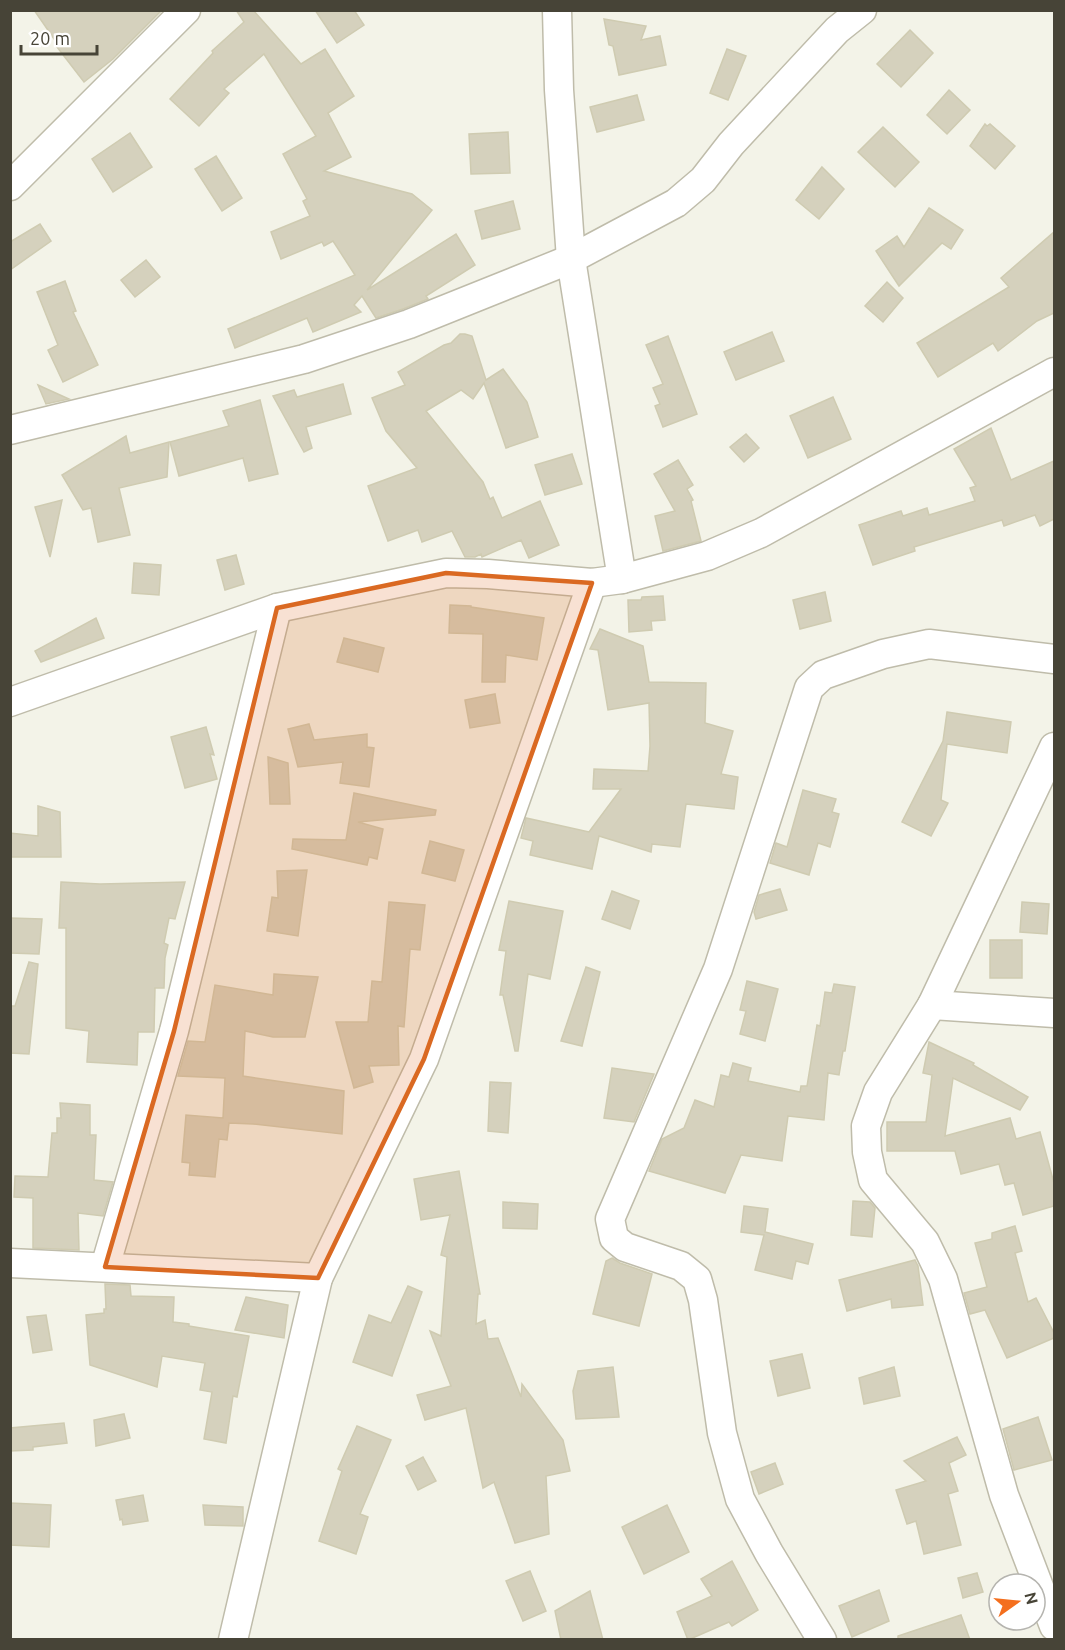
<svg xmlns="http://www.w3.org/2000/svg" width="1065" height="1650" font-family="Ubuntu,sans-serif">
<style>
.building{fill:#d5d1bd;stroke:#cfcbb1;stroke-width:1.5}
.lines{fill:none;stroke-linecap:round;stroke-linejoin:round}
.minor-casing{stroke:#bfbcaa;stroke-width:31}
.minor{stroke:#fff;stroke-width:28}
.marked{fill:#da6922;fill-opacity:0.2;stroke:#da6922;stroke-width:4.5;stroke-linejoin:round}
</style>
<rect width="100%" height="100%" fill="#f3f3e8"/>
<g class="building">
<polygon points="34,10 162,10 113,59 84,82 57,47 59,46"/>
<polygon points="236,10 253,10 301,64 325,49 354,96 328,113 351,157 324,171 412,194 432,210 367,290 456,234 475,265 426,296 428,299 403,309 376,318 362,296 354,305 361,312 313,332 307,318 235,348 228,329 355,275 333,241 324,246 322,242 281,259 271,232 310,216 303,201 307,199 283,154 316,136 264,54 224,89 229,93 199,126 170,99 213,53 212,51 244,22"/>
<polygon points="315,10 354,10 364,25 337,43"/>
<polygon points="604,19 646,26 641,40 660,36 666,65 619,75 613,46 609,45"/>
<polygon points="910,30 933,53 901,87 877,64"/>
<polygon points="727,49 746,56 728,100 710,93"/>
<polygon points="949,90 970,110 947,134 927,115"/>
<polygon points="637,95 644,120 597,132 590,107"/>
<polygon points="985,124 987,126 990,124 1015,146 995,169 970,146"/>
<polygon points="883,127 919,162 895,187 858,152"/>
<polygon points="508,132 510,173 471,174 469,134"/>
<polygon points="130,133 152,167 113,192 92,159"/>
<polygon points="216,156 242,198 222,211 195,169"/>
<polygon points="822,167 844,189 819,219 796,200"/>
<polygon points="513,201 520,229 482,239 475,211"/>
<polygon points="929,208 963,230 951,249 942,243 899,286 876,251 897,236 904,247"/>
<polygon points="40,224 51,241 10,270 10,242"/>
<polygon points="1054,232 1054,313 1037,321 998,351 993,343 938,377 917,343 1009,287 1001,278"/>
<polygon points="146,260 160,277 135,297 121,280"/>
<polygon points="65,281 76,311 73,312 98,365 63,382 48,350 58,345 37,292"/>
<polygon points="887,282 903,298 883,322 865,306"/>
<polygon points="772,332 784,361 736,380 724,352"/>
<polygon points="460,334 465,334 472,336 486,380 503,369 527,402 538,437 506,448 484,383 473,399 461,390 426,411 483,482 490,499 493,497 502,518 540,501 559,545 529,558 521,540 482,557 481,554 475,557 465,557 452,531 422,542 418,530 388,541 368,486 417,468 386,431 372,398 405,385 398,372 444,345 451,343"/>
<polygon points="668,336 697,414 663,427 655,406 660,404 653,388 663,384 646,345"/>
<polygon points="343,384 351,414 306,427 312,448 304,452 273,396 294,390 297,397"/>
<polygon points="38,385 69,399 46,404"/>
<polygon points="833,397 851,439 808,458 790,416"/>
<polygon points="260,400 278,474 249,481 243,458 179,476 170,442 229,426 223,411"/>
<polygon points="991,428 1011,480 1054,461 1054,519 1040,526 1035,515 1004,526 1002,520 914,547 915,551 873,565 859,525 901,511 903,516 927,508 929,515 975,501 970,488 976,486 954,449"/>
<polygon points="746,434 759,448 744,462 730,447"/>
<polygon points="126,436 130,453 169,442 167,477 119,488 130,535 98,542 91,508 83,510 62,475"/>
<polygon points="572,454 582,484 545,495 535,465"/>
<polygon points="678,460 693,485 687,489 693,500 691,501 701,541 663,551 655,516 675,511 654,474"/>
<polygon points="62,500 50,557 35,507"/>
<polygon points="236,555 244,584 225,590 217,560"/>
<polygon points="134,563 161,565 159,595 132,593"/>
<polygon points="825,592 831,621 800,629 793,600"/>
<polygon points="663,596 665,620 651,621 652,630 629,632 628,600 641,600 642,597"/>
<polygon points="450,605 471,606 471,607 544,618 537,660 506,655 505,682 482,682 483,634 449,633"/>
<polygon points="96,618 104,638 41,662 35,651"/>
<polygon points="600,629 643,646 649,682 706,683 705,723 733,731 721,774 738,777 734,809 686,804 680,847 652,844 651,852 599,836 592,869 530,855 533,841 521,838 526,818 589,832 621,789 593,789 594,769 648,771 650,746 649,703 608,710 598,650 590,649"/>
<polygon points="344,638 384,648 378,672 337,662"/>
<polygon points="495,694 500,723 470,728 465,700"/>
<polygon points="947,712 1011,722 1007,753 947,744 941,800 948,803 931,836 902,822 943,741"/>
<polygon points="309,724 314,740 367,734 367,747 374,748 369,787 340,783 343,762 298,767 288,729"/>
<polygon points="206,727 214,755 210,754 217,779 185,788 171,737"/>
<polygon points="268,757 288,763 290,804 270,804"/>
<polygon points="803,790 836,799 832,812 839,814 830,847 818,843 809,875 770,863 776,843 787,847"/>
<polygon points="354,793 436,810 435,815 358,822 383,829 377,859 369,857 367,865 292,849 293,839 346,840"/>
<polygon points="38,806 60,812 61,857 10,857 10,833 38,836"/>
<polygon points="430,841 464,850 455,881 422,873"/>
<polygon points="307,870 298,936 267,931 272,897 278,898 277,871"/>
<polygon points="61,882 100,884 185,882 175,919 169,918 164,943 168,945 165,958 164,988 155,988 154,1032 138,1032 137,1065 87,1062 89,1031 66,1028 66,928 59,928"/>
<polygon points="780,889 787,910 756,919 754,912 759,895"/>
<polygon points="612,891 639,901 630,929 602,919"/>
<polygon points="509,901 563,911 550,979 528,974 518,1051 515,1051 503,995 500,995 506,951 499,950"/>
<polygon points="389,902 425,905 420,950 410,949 404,1027 398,1026 399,1065 369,1066 373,1082 354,1088 336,1022 368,1022 372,981 382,982"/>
<polygon points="1022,902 1049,904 1047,934 1020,932"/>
<polygon points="10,918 42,919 39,954 10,953"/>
<rect x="990" y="940" width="32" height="38"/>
<polygon points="29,962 38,964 29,1054 10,1053 10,1006 15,1006"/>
<polygon points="586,967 600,972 582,1046 561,1041"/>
<polygon points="274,974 318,977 305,1037 273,1037 245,1031 243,1076 344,1091 342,1134 253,1124 229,1123 227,1140 219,1139 215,1177 189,1175 190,1163 182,1162 186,1115 223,1118 225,1078 178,1076 188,1041 205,1042 215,985 273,995"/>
<polygon points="747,981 778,989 765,1041 740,1034 746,1011 740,1010"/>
<polygon points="834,984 855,987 845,1051 843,1051 839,1075 828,1073 824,1120 788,1116 782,1161 741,1155 725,1193 649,1171 662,1139 684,1128 695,1100 714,1107 721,1075 729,1077 733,1063 751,1068 748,1081 800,1092 801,1086 807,1086 817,1025 820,1026 825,992 832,993"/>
<polygon points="929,1042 974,1063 973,1065 1028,1097 1020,1110 953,1078 945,1136 1010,1118 1016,1139 1040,1132 1054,1183 1054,1206 1023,1215 1014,1183 1005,1185 999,1164 961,1174 955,1151 887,1151 887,1122 926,1122 932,1075 923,1073"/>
<polygon points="612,1068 654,1074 634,1122 604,1118"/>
<polygon points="490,1082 511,1083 508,1133 488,1131"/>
<polygon points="60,1103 90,1105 90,1135 96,1135 94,1180 113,1182 103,1216 78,1213 79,1250 33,1248 33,1198 14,1197 15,1176 48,1177 52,1133 57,1133 57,1118 61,1118"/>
<polygon points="459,1171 480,1294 478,1294 476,1324 485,1320 488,1339 498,1338 521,1397 522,1384 563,1440 570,1471 546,1476 549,1534 515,1543 494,1482 483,1488 466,1408 425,1420 417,1395 451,1386 430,1331 441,1336 447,1257 441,1255 450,1215 421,1220 414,1179"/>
<polygon points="853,1201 870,1202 875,1208 872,1237 851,1235"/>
<polygon points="503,1202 538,1204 537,1229 503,1228"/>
<polygon points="744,1206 768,1209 765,1232 813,1244 808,1264 796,1261 792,1279 755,1270 764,1235 741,1232"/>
<polygon points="1015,1226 1022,1251 1015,1253 1028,1302 1036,1298 1054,1333 1054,1338 1007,1358 985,1310 970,1314 964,1293 987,1287 975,1243 992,1239 992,1233"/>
<polygon points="612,1258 620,1263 652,1274 639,1326 593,1314 606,1261"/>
<polygon points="915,1260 918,1266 923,1305 892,1308 891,1299 847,1311 839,1280"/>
<polygon points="105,1284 130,1285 131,1296 174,1297 173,1322 189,1324 189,1326 249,1336 237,1397 233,1396 226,1443 204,1439 212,1392 200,1390 205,1363 162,1356 157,1387 90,1365 86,1315 104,1313 104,1309 106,1309"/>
<polygon points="408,1286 422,1292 392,1376 353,1362 369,1315 391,1323"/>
<polygon points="246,1297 288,1305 284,1338 235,1330"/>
<polygon points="46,1315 52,1350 33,1353 27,1317"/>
<polygon points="802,1354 810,1388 778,1396 770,1361"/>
<polygon points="613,1367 619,1417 576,1419 573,1391 578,1371"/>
<polygon points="894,1367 900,1396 864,1404 859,1378"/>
<polygon points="124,1414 130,1438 96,1446 94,1420"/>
<polygon points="1038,1417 1052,1460 1014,1470 1003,1429"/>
<polygon points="64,1423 67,1443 33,1447 33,1450 10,1451 10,1428"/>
<polygon points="357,1426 391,1440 360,1514 368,1517 356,1554 319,1541 342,1471 338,1469"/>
<polygon points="957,1437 966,1455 949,1463 958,1491 948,1494 961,1545 924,1554 916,1521 907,1524 896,1490 926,1481 904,1461"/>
<polygon points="423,1457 436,1481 418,1490 406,1466"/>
<polygon points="775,1463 783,1484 759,1494 751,1472"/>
<polygon points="143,1495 148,1521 123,1525 122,1519 120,1520 116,1500"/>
<polygon points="10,1503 51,1505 49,1547 10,1545"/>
<polygon points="203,1505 243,1507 243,1526 205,1525"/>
<polygon points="667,1505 689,1552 644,1574 622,1527"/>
<polygon points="732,1561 758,1610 732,1626 729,1622 688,1640 677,1612 712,1596 701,1579"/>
<polygon points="530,1571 546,1611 523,1621 506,1581"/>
<polygon points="977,1573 983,1592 963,1598 958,1578"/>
<polygon points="879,1590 889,1621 852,1637 839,1606"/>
<polygon points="590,1591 603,1640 561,1640 555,1611"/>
<polygon points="961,1615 970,1640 898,1640 898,1636"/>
</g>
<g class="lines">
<g class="minor-casing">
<g id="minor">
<polyline points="557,10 559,90 571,259 622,579"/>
<polyline points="10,186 186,10"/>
<polyline points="10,430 304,359 409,324 571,259 676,203 703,180 731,144 837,30 862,10"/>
<polyline points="10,702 277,608 446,573 488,574 592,583 622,579 707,556 761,533 1054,372"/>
<polyline points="1054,747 932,1005 878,1092 866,1126 867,1152 873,1180 925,1242 943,1279 1004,1495 1054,1626"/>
<polyline points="932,1005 1054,1013"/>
<polyline points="10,1263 318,1278"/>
<polyline points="105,1267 174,1031 277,608"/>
<polyline points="233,1640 318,1278 424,1059 592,583"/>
<polyline points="822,1640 769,1553 740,1499 722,1433 703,1300 697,1279 681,1266 625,1247 614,1238 610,1219 718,969 809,688 823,675 883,654 929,644 1054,659"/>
</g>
</g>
<use href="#minor" class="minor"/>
</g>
<path class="marked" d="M446 573 592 583 424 1059 318 1278 105 1267 174 1031 277 608Z"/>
<rect width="1065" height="1650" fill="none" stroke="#474437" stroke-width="24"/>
<g transform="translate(1017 1602) rotate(75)"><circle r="28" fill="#ffffff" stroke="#b5b4af" stroke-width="1.5"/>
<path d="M0-4.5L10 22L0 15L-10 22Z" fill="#f46f1e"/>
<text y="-9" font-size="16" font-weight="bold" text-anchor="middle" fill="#474437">N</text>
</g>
<path d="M21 45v9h76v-9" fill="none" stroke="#474437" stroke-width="3"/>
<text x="30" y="45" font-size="18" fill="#474437" stroke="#ffffff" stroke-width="4.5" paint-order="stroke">20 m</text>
</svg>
